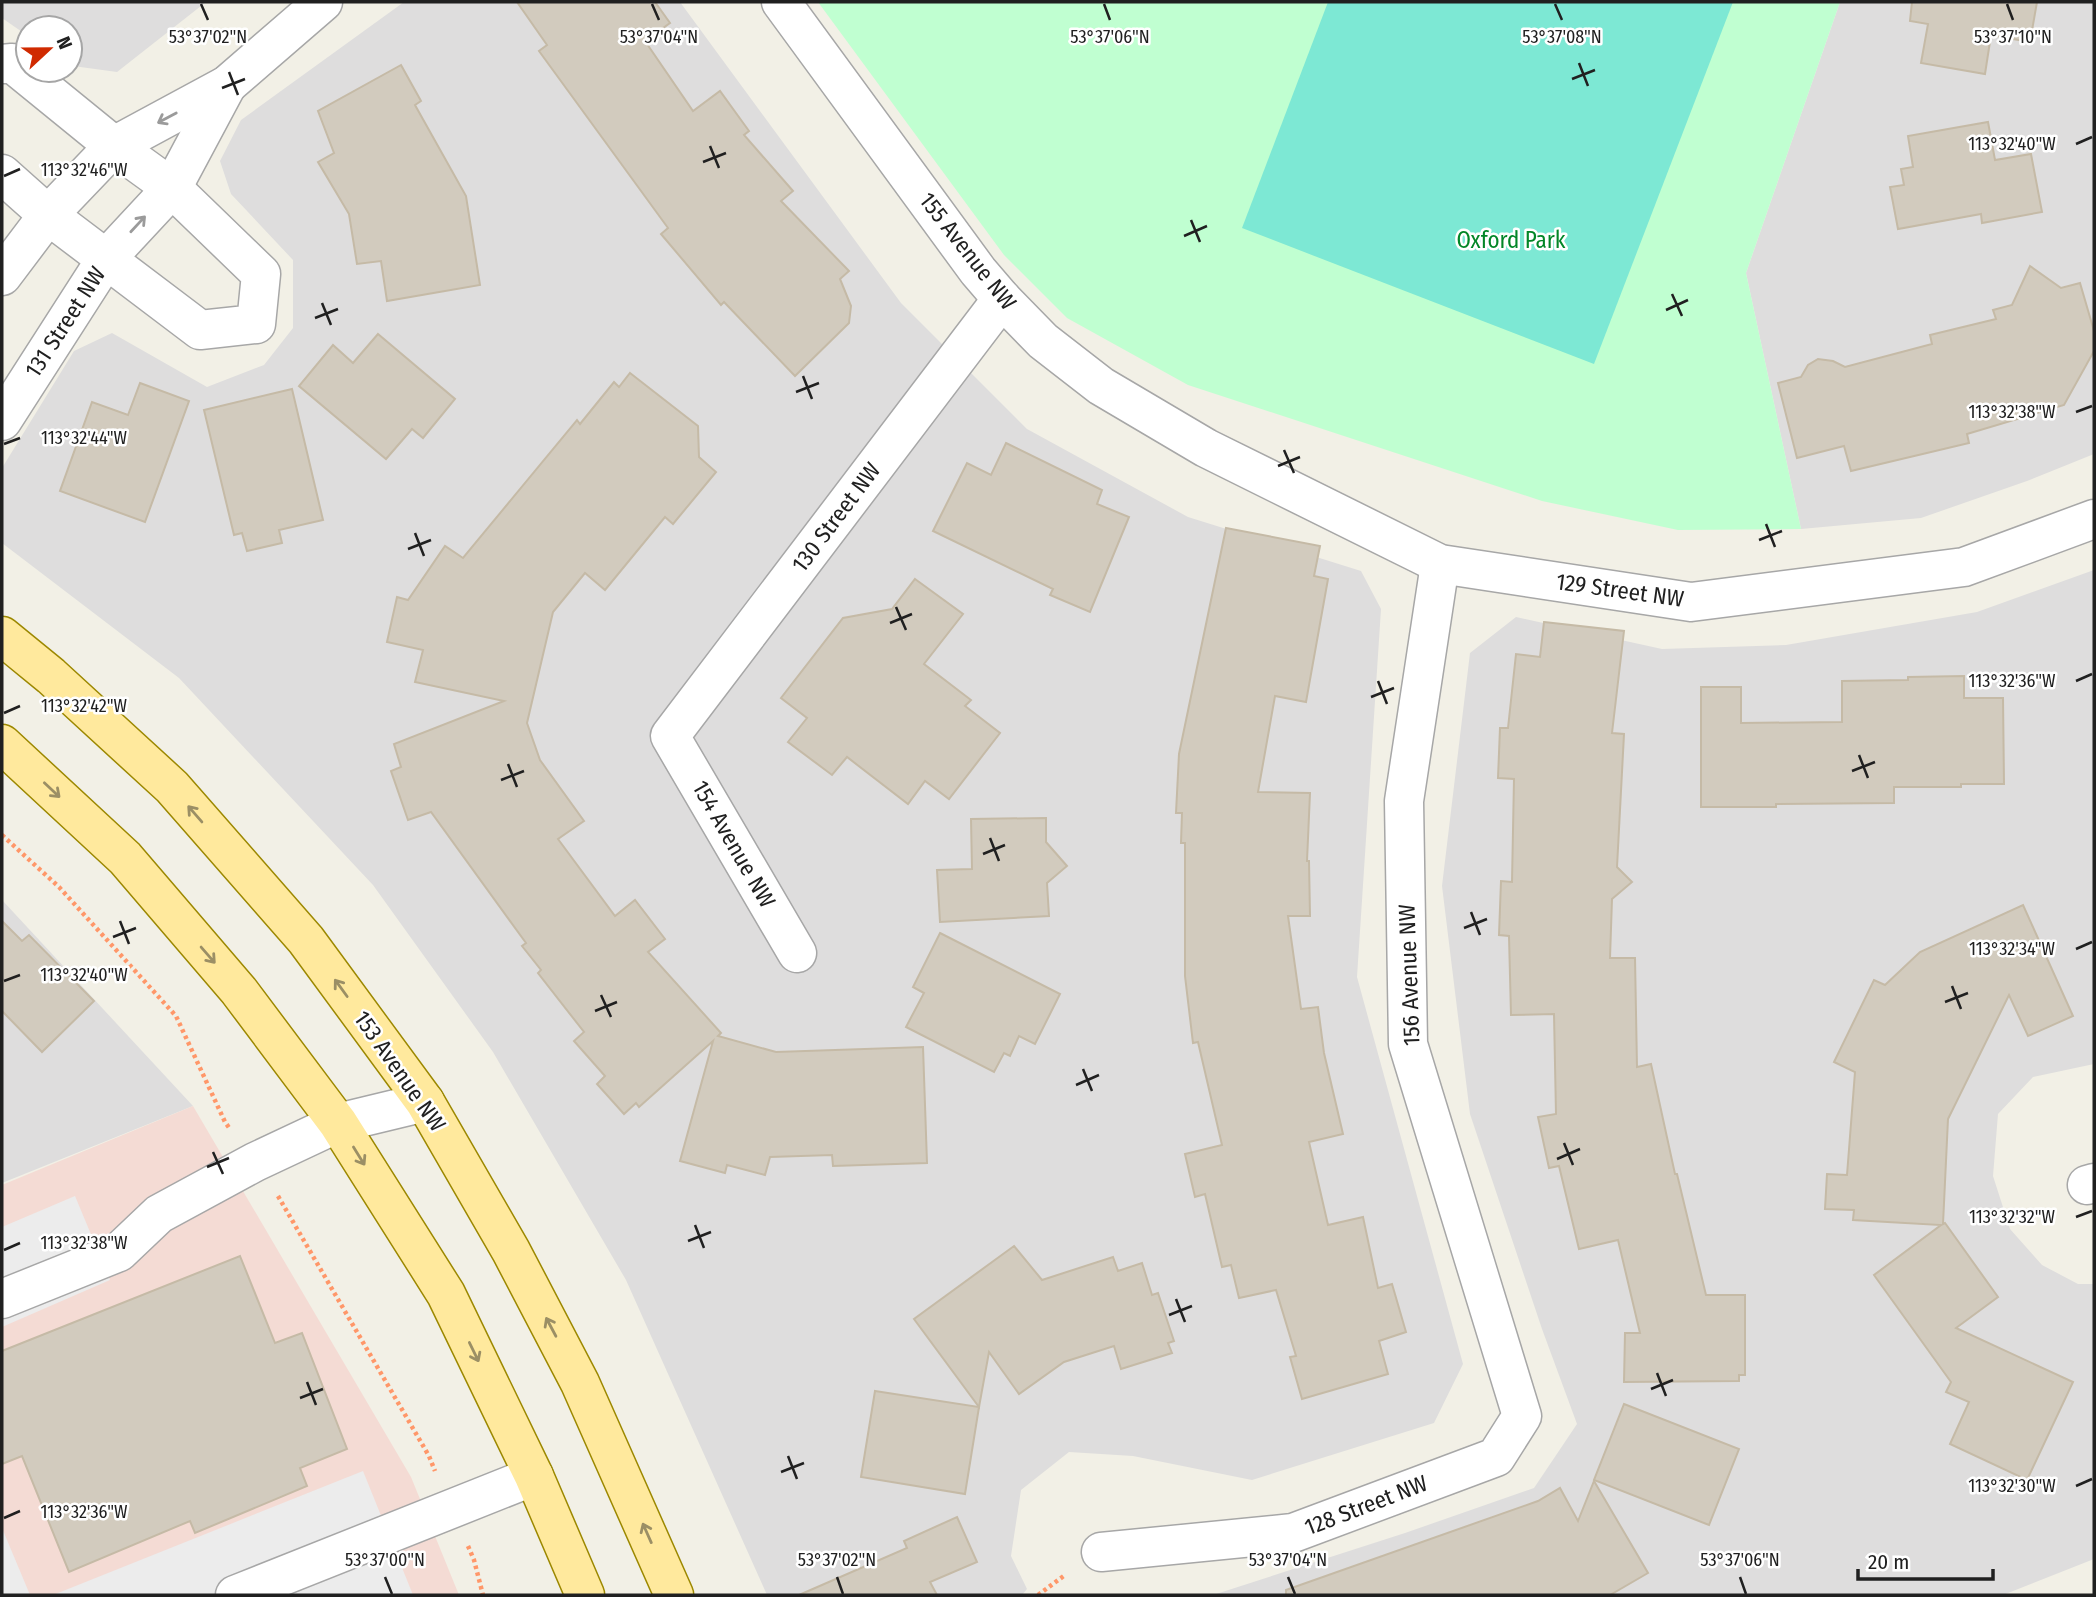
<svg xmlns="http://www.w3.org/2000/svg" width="2096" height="1597" font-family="'Fira Sans Condensed',sans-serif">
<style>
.residential{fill:#dedddd}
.commercial{fill:#f4dbd4}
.park{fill:#c0ffd1}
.pitch{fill:#7de8d4}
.parking{fill:#ececec}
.building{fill:#d2cbbe;stroke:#c5baa6;stroke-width:2}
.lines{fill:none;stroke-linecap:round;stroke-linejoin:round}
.minor-casing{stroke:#a7a7a7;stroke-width:41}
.major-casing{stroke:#9c8800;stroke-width:41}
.path{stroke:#ff9769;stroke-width:4.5;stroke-dasharray:3.5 3.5;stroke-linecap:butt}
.minor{stroke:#fff;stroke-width:38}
.major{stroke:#ffe99d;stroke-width:38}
.oneway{stroke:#9b9b9b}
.oneway2{stroke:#9b8f65}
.ticks{fill:none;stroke:#202020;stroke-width:2.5}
.labels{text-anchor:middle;stroke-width:5;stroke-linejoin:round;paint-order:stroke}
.park-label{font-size:23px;fill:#028627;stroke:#fff}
.street-label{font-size:23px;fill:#202020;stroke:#fff}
.ticks-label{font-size:18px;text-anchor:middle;fill:#202020;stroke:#fff;stroke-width:5;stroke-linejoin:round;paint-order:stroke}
</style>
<rect width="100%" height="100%" fill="#f2f0e6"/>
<g class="residential">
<polygon points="2,2 206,2 117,72 73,66 70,64 70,28 28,28 28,36 2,18"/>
<polygon points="404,2 680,2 901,303 1027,429 1188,517 1361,571 1381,609 1357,977 1463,1364 1434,1423 1252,1480 1133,1456 1069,1452 1021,1490 1011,1556 1027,1589 1022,1595 767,1595 626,1280 493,1052 373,885 179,678 2,543 2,468 74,351 112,333 207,387 264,365 293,328 293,260 231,194 220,161 241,120"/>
<polygon points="1840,2 2094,2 2094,454 2027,481 1921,518 1801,529 1746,273"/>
<polygon points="2094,570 2094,1064 2033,1077 1998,1114 1993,1176 2010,1229 2042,1265 2078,1284 2094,1284 2094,1559 2003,1595 1213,1595 1405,1533 1534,1488 1577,1424 1542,1329 1470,1114 1442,886 1470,653 1516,617 1662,649 1786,645 1977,612"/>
<polygon points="2,900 193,1106 2,1183"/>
</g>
<polygon class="commercial" points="193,1106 411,1477 459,1595 2,1595 2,1185"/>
<polygon class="park" points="818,2 1840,2 1746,273 1801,529 1678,530 1542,501 1188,385 1067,318 1004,255"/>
<polygon class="pitch" points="1328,2 1733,2 1594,364 1242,228"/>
<g class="parking">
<polygon points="75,1196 110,1280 2,1327 2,1227"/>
<polygon points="363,1471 413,1595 53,1595"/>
<polygon points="2,1528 30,1595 2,1595"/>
</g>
<g class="building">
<polygon points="517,2 655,2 670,23 645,41 693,111 720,91 749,131 744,135 793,191 781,201 849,271 840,279 851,306 849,323 795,376 724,302 721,305 661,234 668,228 539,51 547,45"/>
<polygon points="1912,2 2037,2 2030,42 1991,35 1985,74 1921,63 1928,24 1910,21"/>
<polygon points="401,65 421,101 415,105 466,196 480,285 387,301 381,261 357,264 349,214 318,162 334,153 318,111"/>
<polygon points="1988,122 1995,160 2031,154 2042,212 1982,223 1981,214 1898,229 1890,187 1904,185 1901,169 1913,167 1908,136"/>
<polygon points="2030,266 2061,288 2080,283 2094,331 2094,351 2064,405 1967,434 1969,443 1851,471 1844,446 1797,458 1778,383 1801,377 1808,365 1818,359 1833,361 1845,367 1932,344 1930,335 1996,319 1993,310 2012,305"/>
<polygon points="378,334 455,399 423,438 412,429 386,459 299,386 333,345 353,363"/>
<polygon points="630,373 698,426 699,457 716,472 673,524 665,517 605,590 585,573 553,612 527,723 540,760 584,821 558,839 615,916 635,900 665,939 648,952 721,1033 718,1036 776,1052 923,1047 927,1163 833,1166 832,1155 770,1157 765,1175 727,1165 725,1173 680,1161 713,1041 639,1107 636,1103 624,1114 597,1084 605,1076 574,1041 584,1032 538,973 541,970 522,946 526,943 431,812 408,820 391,771 401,767 394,744 504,701 415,682 423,650 387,642 397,597 408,600 445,546 463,558 577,420 580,424 614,382 619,387"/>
<polygon points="140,383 189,401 145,522 60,491 92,402 128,415"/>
<polygon points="292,389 323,520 279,530 282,543 247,551 242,533 234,535 204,410"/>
<polygon points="1006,443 1102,490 1097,504 1129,517 1090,612 1050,595 1053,589 933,531 967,463 991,475"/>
<polygon points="1226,528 1320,546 1314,576 1328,579 1306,702 1275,696 1258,792 1310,793 1307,861 1309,861 1310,916 1288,916 1301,1009 1318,1007 1324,1053 1343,1134 1309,1142 1328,1225 1363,1217 1378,1288 1392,1284 1406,1332 1379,1341 1388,1374 1302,1399 1290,1357 1296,1356 1276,1290 1239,1298 1231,1265 1222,1267 1205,1194 1195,1197 1185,1154 1222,1145 1198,1042 1193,1043 1185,976 1185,843 1181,843 1182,813 1176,813 1179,754"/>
<polygon points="915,579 963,614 924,664 971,700 965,706 1000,733 949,799 925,781 908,804 847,757 832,775 788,742 807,718 781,698 843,618 892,609"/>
<polygon points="1544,622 1624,631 1612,733 1624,734 1617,867 1632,882 1612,899 1610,958 1635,958 1637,1067 1651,1064 1675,1174 1677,1174 1706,1295 1745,1295 1745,1375 1739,1375 1739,1381 1624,1382 1625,1333 1640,1333 1618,1240 1579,1249 1559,1166 1549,1168 1538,1117 1556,1114 1554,1014 1511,1015 1509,936 1499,935 1501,881 1512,882 1514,779 1498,778 1500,728 1508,728 1516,654 1540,657"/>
<polygon points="1964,676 1964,698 2003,698 2004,784 1961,784 1961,787 1894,787 1894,803 1776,804 1776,807 1701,807 1701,687 1741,687 1741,723 1842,722 1842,681 1908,680 1908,677"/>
<polygon points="1046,818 1046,842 1067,866 1047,883 1049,916 940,922 937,870 972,869 971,819"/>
<polygon points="2023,905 2073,1016 2028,1036 2009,995 1948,1119 1943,1224 1945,1223 1998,1297 1956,1328 2073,1382 2027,1480 1950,1444 1969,1402 1946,1392 1951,1382 1874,1275 1941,1225 1853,1220 1854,1210 1825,1209 1827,1174 1847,1175 1855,1072 1834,1062 1874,980 1885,985 1920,952"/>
<polygon points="2,921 22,941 29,935 94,1001 42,1052 2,1011"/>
<polygon points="940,933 1060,994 1035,1044 1019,1036 1010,1056 1004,1053 994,1072 906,1027 924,993 913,987"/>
<polygon points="1014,1246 1042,1280 1113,1257 1118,1271 1142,1263 1152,1295 1158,1293 1174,1341 1168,1343 1172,1353 1121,1369 1114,1346 1064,1362 1019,1394 989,1352 979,1407 914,1319"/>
<polygon points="240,1256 275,1343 302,1333 347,1449 300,1468 307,1486 195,1533 190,1521 69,1572 22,1456 2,1464 2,1351"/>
<polygon points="875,1391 979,1407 965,1494 861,1477"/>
<polygon points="1624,1404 1739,1449 1709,1525 1594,1480"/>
<polygon points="1594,1481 1648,1573 1610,1595 1286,1595 1286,1590 1538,1501 1560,1488 1578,1521"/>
<polygon points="957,1517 977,1562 930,1582 937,1595 799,1595 907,1548 904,1541"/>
</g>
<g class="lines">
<g class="minor-casing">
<g id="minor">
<polyline points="781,2 978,271 1002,299 1043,341 1101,386 1206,448 1440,564 1691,602 1964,567 2094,519"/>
<polyline points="2,64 12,63 114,146 172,188 261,274 256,324 200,330 48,215 2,174"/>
<polyline points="2,276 48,215 114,146 227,85 323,2"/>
<polyline points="2,421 106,259 172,188 227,85"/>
<polyline points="797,953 670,736 1002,299"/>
<polyline points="2087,1185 2094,1183"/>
<polyline points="2,1299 119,1252 159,1214 255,1162 338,1123 425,1102"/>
<polyline points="1101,1552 1293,1533 1496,1457 1522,1416 1408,1044 1404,801 1440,564"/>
<polyline points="235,1595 534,1476"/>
</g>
</g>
<g class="major-casing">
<g id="major">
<polyline points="2,636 51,676 172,787 306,940 425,1102 511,1251 580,1383 674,1595"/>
<polyline points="2,744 125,858 239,991 338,1123 446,1294 534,1476 585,1595"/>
</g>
</g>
<g class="path">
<polyline points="2,835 59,887 176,1016 225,1122 230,1129"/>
<polyline points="278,1196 429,1456 435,1471"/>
<polyline points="468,1546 474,1560 483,1595"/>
<polyline points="1038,1595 1065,1575"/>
</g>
<use href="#minor" class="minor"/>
<use href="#major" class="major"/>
</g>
<defs><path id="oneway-shaft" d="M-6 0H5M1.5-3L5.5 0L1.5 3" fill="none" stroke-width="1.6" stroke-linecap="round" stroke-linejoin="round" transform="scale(1.75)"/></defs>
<g class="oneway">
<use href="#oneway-shaft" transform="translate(167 118) rotate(152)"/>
<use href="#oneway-shaft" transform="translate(138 224) rotate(-47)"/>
</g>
<g class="oneway2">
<use href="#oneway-shaft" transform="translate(52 790) rotate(43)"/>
<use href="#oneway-shaft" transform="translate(195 814) rotate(-131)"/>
<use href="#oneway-shaft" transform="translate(208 955) rotate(49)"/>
<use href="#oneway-shaft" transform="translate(341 988) rotate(-126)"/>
<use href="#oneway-shaft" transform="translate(359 1156) rotate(58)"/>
<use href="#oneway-shaft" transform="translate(551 1327) rotate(-118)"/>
<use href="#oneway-shaft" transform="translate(474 1352) rotate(64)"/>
<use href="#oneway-shaft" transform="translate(647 1533) rotate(-114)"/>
</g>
<path class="ticks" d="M201 4 208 20M652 4 659 20M1104 4 1110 20M1555 4 1562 20M2007 4 2013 20M1579 63 1588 86M229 72 238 95M1572 79 1595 70M222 88 245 79M2076 144 2092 137M710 146 719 168M703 162 726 153M4 176 20 169M1191 220 1200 242M1184 236 1207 226M1672 294 1682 316M322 303 331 325M1666 310 1688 300M315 318 338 309M803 376 812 399M796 392 819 383M2076 412 2092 406M4 444 20 438M1284 450 1294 473M1278 466 1300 457M1766 524 1775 547M415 533 424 556M1759 540 1782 531M408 549 431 540M896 607 906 630M890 623 912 614M1378 681 1387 704M2076 681 2092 674M1371 697 1394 688M4 713 20 706M1859 755 1868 778M508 764 517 787M1852 771 1875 762M501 780 524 771M990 838 999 861M983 854 1005 845M1471 912 1480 935M120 921 129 944M1464 928 1487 919M113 937 136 928M2076 949 2092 942M4 981 20 975M1952 986 1961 1009M601 995 611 1017M1945 1002 1968 993M595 1011 617 1002M1083 1069 1092 1091M1076 1085 1099 1075M1564 1143 1573 1165M213 1152 223 1174M1557 1159 1580 1149M207 1167 229 1158M2076 1217 2092 1211M695 1225 704 1248M688 1241 711 1232M4 1250 20 1243M1176 1299 1185 1322M1169 1315 1192 1306M1657 1373 1666 1396M307 1382 316 1405M1651 1389 1673 1380M300 1398 323 1389M788 1456 797 1479M781 1472 804 1463M2076 1486 2092 1479M4 1518 20 1511M385 1577 392 1594M837 1577 843 1594M1288 1577 1295 1594M1740 1577 1746 1594"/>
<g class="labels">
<g class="park-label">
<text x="1511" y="248">Oxford Park</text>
</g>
<g class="street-label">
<text transform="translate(968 251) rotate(52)" y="8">155 Avenue NW</text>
<text transform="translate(65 322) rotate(-57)" y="8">131 Street NW</text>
<text transform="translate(836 517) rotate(-53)" y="8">130 Street NW</text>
<text transform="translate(1620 590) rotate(8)" y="8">129 Street NW</text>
<text transform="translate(734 844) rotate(60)" y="8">154 Avenue NW</text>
<text transform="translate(1409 975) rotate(-92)" y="8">156 Avenue NW</text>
<text transform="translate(400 1071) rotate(55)" y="8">153 Avenue NW</text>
<text transform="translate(1366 1505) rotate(-21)" y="8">128 Street NW</text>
</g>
</g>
<g class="ticks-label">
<text x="208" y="43">53°37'02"N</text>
<text x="659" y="43">53°37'04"N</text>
<text x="1110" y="43">53°37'06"N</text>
<text x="1562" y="43">53°37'08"N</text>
<text x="2013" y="43">53°37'10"N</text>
<text x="2012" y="150">113°32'40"W</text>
<text x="84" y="176">113°32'46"W</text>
<text x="2012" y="418">113°32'38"W</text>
<text x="84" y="444">113°32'44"W</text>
<text x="2012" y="687">113°32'36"W</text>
<text x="84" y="712">113°32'42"W</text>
<text x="2012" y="955">113°32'34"W</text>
<text x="84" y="981">113°32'40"W</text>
<text x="2012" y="1223">113°32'32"W</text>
<text x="84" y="1249">113°32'38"W</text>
<text x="2012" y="1492">113°32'30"W</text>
<text x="84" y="1518">113°32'36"W</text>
<text x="385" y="1566">53°37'00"N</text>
<text x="837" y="1566">53°37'02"N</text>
<text x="1288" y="1566">53°37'04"N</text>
<text x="1740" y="1566">53°37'06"N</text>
</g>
<rect width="2096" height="1597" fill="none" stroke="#202020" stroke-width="7"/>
<g transform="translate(49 49) rotate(68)"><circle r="33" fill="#ffffff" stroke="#a6a6a6" stroke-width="2"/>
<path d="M0-5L12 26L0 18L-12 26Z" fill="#d02a00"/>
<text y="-10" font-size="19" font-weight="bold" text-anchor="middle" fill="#202020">N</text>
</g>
<path d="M1858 1569v10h135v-10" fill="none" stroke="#202020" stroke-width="3.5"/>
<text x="1868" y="1569" font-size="21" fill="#202020" stroke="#ffffff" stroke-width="5" paint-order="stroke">20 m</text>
</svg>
